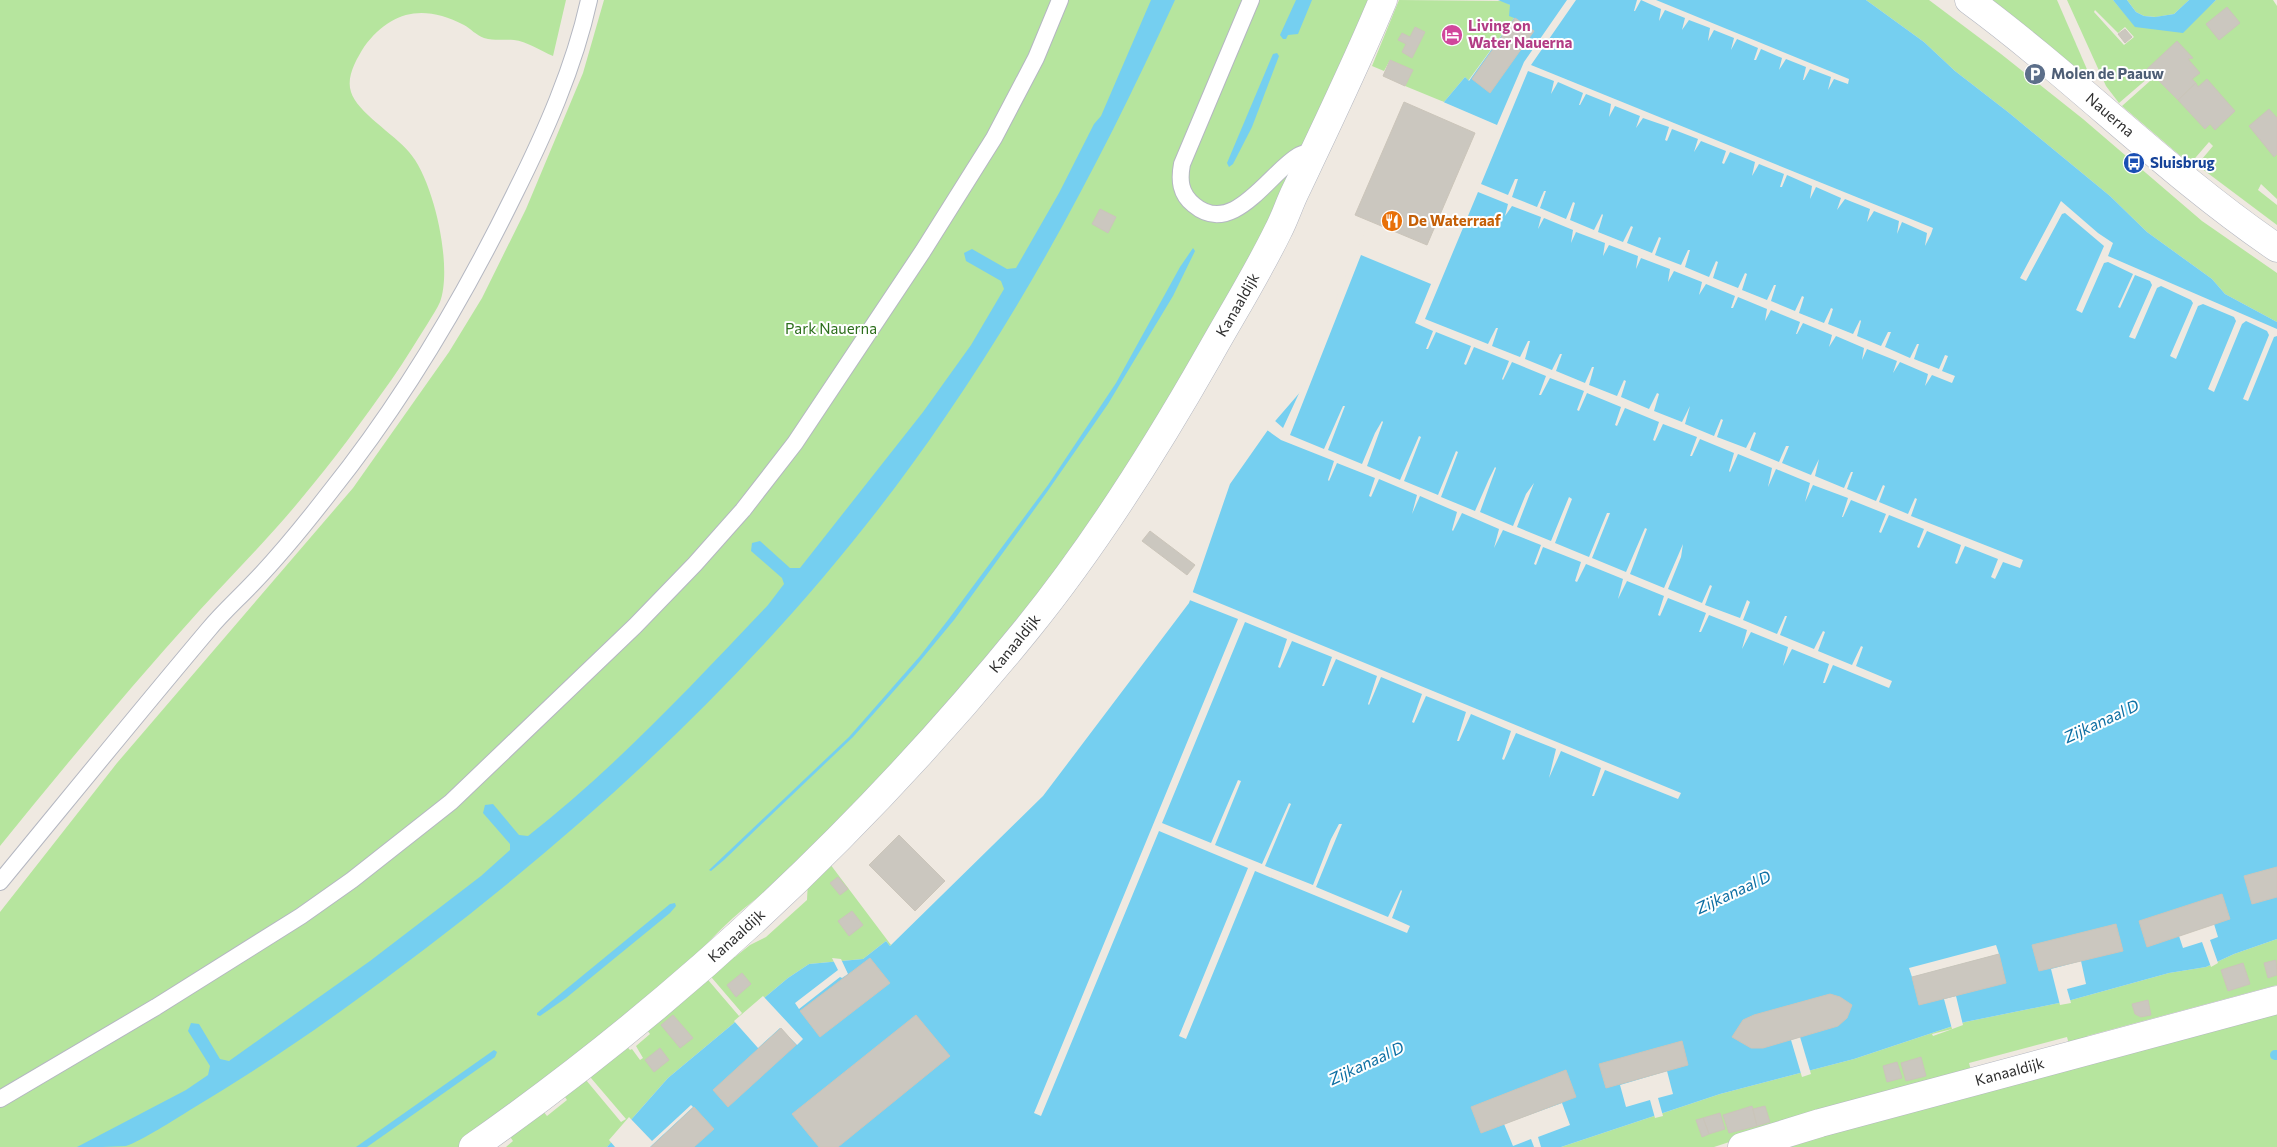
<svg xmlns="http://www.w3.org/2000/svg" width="2277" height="1147" font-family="Commissioner,sans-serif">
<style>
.green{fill:#b6e59e;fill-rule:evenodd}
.water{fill:#75cff0}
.pier{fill:#efe9e1}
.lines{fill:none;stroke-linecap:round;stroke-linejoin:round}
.stream{stroke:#75cff0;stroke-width:10}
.building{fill:#cbc7bf;stroke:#cbc5ba}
.service-casing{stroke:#b4b7c1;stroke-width:18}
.minor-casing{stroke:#b4b7c1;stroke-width:29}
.tertiary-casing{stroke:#b4b7c1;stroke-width:29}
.service{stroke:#fff;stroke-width:16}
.minor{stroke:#fff;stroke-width:28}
.tertiary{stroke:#fff;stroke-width:28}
.labels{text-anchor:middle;stroke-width:4;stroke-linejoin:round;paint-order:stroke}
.hotel-label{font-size:15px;font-weight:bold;fill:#b23c85;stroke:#fff;text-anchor:start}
.service-label{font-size:15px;font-weight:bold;fill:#4e5e75;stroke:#fff;text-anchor:start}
.street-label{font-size:15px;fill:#2e2e2e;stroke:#fff}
.transit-label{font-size:15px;font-weight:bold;fill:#164399;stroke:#fff;text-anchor:start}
.food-label{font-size:15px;font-weight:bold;fill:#c56008;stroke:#fff;text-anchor:start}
.park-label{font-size:15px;fill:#2c6e1b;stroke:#fff}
.water-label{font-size:16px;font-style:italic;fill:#0d6fa3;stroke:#fff}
</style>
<rect width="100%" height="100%" fill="#efe9e1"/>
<g class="green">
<path d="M0 0H566L553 56C541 51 526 41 514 40 504 39 495 41 484 38 476 35 471 29 464 25 424 4 391 10 364 47 356 60 346 77 351 92 357 112 394 134 409 152 434 180 453 267 440 302 437 309 432 316 428 323 416 342 405 360 392 379 363 420 333 461 301 499 269 538 233 574 199 611 130 687 65 766 0 846Z"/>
<path d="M604 0H1374L1283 186 1271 230 1095 525 951 709 764 893C735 914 710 938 688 966L461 1147H0V912L117 763 353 488 449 352 482 298 526 209 583 73Z"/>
<polygon points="1399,0 1503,1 1510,5 1514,18 1468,81 1465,77 1444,102 1405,86 1412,70 1390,60 1384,71 1372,66"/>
<polygon points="1866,0 1929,0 2001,54 2083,119 2202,221 2277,273 2277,322 2225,294 2212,279 2147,232 2110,196 2008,112 1955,71 1924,42"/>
<polygon points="1991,0 2057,0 2089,74 2086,76"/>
<path d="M2067 0H2113L2136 27 2203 12 2216 0H2273L2277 6V199L2261 184 2258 190 2277 205V225L2197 165 2213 146 2209 142 2190 164 2122 106 2150 81 2148 78 2119 103 2106 86ZM2095 10 2118 33 2125 27 2134 37 2124 45 2094 12Z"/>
<polygon points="2127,0 2189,0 2174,14 2156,17 2144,16 2136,12"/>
<polygon points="827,860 891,945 890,946 886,941 863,959 809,964 788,978 668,1078 607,1147 506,1147 513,1141 506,1131 539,1106 547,1116 567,1100 560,1090 581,1074 621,1122 626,1119 585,1071 622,1041 630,1050 632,1049 640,1060 643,1058 636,1046 650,1034 643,1025 703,974 739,1016 742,1013 706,971 729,951 735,957 750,945 766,937 807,900 808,880"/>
<polygon points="2277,939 2277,985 2087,1036 2088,1043 2070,1048 2067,1037 1969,1063 1972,1074 1760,1132 1714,1147 1561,1147 1720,1094 1854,1059 1965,1022 2064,1002 2169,973 2206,967 2234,954"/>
<polygon points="2277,1007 2277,1147 1766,1147"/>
</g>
<g class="water">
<path d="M1151 0H1175C1109 144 1036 285 946 416 786 652 571 846 341 1011 292 1046 242 1079 190 1110 174 1120 143 1140 126 1146 112 1147 92 1147 77 1147L186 1090 208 1075 210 1066 188 1031 191 1023 199 1024 220 1059 229 1061 370 961 481 876 510 850V844L483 813 485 805 493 804 519 835 528 836C615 768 692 685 768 605L784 584 782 578 751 551 752 543 760 541 790 568H800L923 412 971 345 1004 289 1001 281 966 261 964 253 972 249 1007 269 1016 268 1059 193 1094 124 1101 116Z"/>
<polygon points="1296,0 1312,0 1298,34 1288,35 1286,39 1283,39 1280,35"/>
<polygon points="1498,0 1866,0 1924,42 1955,71 2008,112 2110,196 2147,232 2212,279 2225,294 2277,322 2277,939 2234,954 2206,967 2169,973 2064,1002 1965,1022 1854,1059 1720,1094 1561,1147 607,1147 668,1078 788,978 809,964 863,959 886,941 890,946 1043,796 1189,603 1230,484 1270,427 1302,390 1348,275 1444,102 1465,77 1469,81 1514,18 1509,16 1510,5"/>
<polygon points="2113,0 2127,0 2136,12 2144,16 2155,17 2174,14 2189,0 2216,0 2183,33 2135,27"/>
<polygon points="1277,53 1279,56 1252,127 1233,164 1229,167 1227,163 1273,54"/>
<polygon points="1193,248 1195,251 1173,296 1108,404 1047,492 954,620 916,666 853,737 724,860 711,871 709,870 849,737 920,656 948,620 1048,485 1116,383 1180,267"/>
<polygon points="675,903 676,906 670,913 566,998 540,1016 537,1015 537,1013 670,904"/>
<polygon points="494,1050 497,1052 495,1057 367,1147 356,1147"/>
</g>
<g class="pier">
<polygon points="1567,0 1576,0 1531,65 1933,228 1931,234 1925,246 1927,233 1902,222 1897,234 1899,221 1874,211 1867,222 1870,209 1845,199 1837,210 1841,198 1816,187 1810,199 1812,186 1787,175 1782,187 1780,187 1784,174 1759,164 1752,176 1755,162 1730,152 1724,164 1722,163 1726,151 1701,141 1694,152 1698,139 1672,129 1667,141 1665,140 1669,127 1643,118 1636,128 1640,116 1615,106 1609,117 1611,104 1586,94 1580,105 1579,105 1583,93 1558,82 1551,94 1554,81 1528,71 1481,184 1508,195 1515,179 1518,179 1512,197 1537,207 1544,191 1546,191 1540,208 1566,219 1573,202 1575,203 1570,220 1594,230 1602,214 1603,215 1598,232 1623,242 1631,226 1633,227 1627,243 1652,253 1659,237 1661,238 1655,255 1681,265 1688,250 1690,250 1685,267 1709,277 1716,261 1718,262 1713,278 1738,288 1745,273 1747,274 1742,290 1767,300 1774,285 1776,285 1771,301 1795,311 1802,296 1804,297 1799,313 1824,323 1831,308 1833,309 1828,324 1853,334 1860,320 1861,321 1857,336 1881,346 1888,332 1891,332 1885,347 1910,358 1917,344 1919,344 1914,359 1939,369 1945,355 1948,356 1942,371 1955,376 1952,383 1932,375 1925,386 1928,374 1900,362 1893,373 1897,361 1867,349 1862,360 1864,348 1836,336 1829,347 1832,335 1803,323 1797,334 1796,334 1800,322 1771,310 1765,321 1767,309 1738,297 1733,308 1731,308 1735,296 1706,284 1699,295 1702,282 1674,271 1668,282 1670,269 1641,258 1636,269 1638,256 1609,245 1603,256 1605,243 1576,232 1571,243 1573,230 1544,218 1538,229 1541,217 1512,206 1505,216 1508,204 1478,192 1425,319 1488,344 1496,328 1498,328 1492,346 1520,357 1528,341 1530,341 1525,359 1552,370 1560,354 1562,354 1556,371 1585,383 1592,367 1594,367 1589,385 1617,396 1624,380 1626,381 1621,397 1649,409 1657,393 1659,394 1654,411 1682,422 1690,406 1685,424 1714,436 1721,419 1723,420 1717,437 1746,448 1754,432 1756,433 1750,450 1779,462 1786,446 1789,446 1782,463 1811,475 1819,459 1815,476 1844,488 1851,472 1853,472 1847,489 1876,501 1883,485 1885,486 1879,502 1908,514 1915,498 1917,499 1911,516 2023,560 2020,568 2003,562 1995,579 1991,577 1998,559 1965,546 1957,564 1955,563 1961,545 1927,531 1919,548 1917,547 1924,529 1889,515 1881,533 1879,532 1886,514 1851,500 1843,517 1842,517 1848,498 1813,485 1805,502 1810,483 1776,469 1768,487 1772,468 1738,454 1730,472 1729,471 1734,453 1700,439 1692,456 1690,456 1697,437 1663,424 1655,441 1653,440 1659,422 1625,408 1617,426 1615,425 1621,407 1587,393 1579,411 1577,410 1584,391 1550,378 1541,395 1539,395 1546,376 1512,362 1503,380 1502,379 1509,361 1474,347 1466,365 1464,364 1471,346 1436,332 1428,349 1426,349 1433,331 1415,323 1431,284 1361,255 1290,435 1324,449 1343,406 1345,406 1328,450 1362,464 1375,433 1382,421 1383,422 1367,466 1400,480 1419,436 1421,437 1404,481 1438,495 1456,451 1458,452 1441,497 1475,511 1489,479 1495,467 1496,468 1480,512 1513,526 1526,494 1534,483 1517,527 1551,541 1569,497 1572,499 1555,543 1589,557 1607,513 1610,513 1592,558 1626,572 1645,528 1647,529 1630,574 1664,588 1683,544 1681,557 1668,589 1702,603 1710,585 1712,586 1705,605 1740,618 1747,600 1750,602 1743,620 1777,634 1785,616 1787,616 1780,635 1814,649 1823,631 1825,632 1818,651 1852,665 1861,646 1863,647 1856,666 1892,681 1889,688 1833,665 1825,683 1823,683 1829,664 1792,649 1783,666 1788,647 1751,632 1742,649 1747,630 1709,615 1701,632 1699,632 1706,613 1668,598 1660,616 1658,615 1664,596 1627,581 1618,599 1623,579 1586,564 1577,582 1575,581 1581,562 1543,547 1536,565 1534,564 1541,545 1503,530 1494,548 1499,529 1462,513 1453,531 1452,530 1457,512 1420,496 1412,514 1417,495 1379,479 1371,497 1369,496 1375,478 1337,463 1329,481 1328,480 1334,461 1281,440 1267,430 1276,416 1274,420 1283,428 1301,389 1346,274 1407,137 1441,101 1497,125 1524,62"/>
<polygon points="1637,0 1656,0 1849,79 1848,84 1834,79 1828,90 1831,77 1810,69 1804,80 1803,80 1806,67 1786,59 1779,70 1782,58 1761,49 1756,60 1754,60 1758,48 1737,39 1731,50 1734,38 1714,30 1708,41 1710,28 1689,20 1682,30 1685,18 1665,10 1659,21 1661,9 1641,0 1635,11 1634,11"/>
<polygon points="2061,201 2098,233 2113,243 2108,256 2277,329 2277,336 2274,337 2248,401 2243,399 2269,335 2267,331 2246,321 2242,324 2214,392 2208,389 2236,321 2234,317 2203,304 2198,306 2176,359 2170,356 2193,303 2191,300 2161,286 2157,288 2135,339 2129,337 2152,285 2150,281 2135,275 2120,308 2118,307 2133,274 2108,262 2104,263 2082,313 2076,310 2104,246 2065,213 2062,214 2026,281 2020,278"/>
<polygon points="1190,591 1681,793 1678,799 1605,770 1594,796 1592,796 1601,768 1561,751 1549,778 1556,749 1516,733 1504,760 1502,759 1511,731 1471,714 1459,741 1457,741 1466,712 1426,696 1414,723 1412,722 1422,694 1381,677 1369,705 1368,704 1377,676 1336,659 1324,686 1322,686 1332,657 1292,641 1280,668 1278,667 1287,639 1245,622 1162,823 1211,843 1238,780 1241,781 1215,845 1262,864 1289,803 1291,804 1265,866 1313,885 1331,839 1339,824 1342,824 1316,887 1388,917 1401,890 1402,891 1392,918 1410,926 1407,933 1255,871 1186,1039 1179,1036 1248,868 1159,831 1041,1116 1034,1113 1238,619 1187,599"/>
<polygon points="2214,924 2218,937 2210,940 2218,963 2211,967 2202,942 2183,948 2179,936"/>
<polygon points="1996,945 1999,954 1912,977 1909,968"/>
<polygon points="832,958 841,959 848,974 842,978 840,977 799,1009 795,1003 838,970"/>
<polygon points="2081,961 2086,984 2067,989 2071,1003 2060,1005 2051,969"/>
<polygon points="763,996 803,1039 797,1045 780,1028 758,1048 734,1021"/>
<polygon points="1956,996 1963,1025 1947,1031 1933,1036 1932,1034 1952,1029 1944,999"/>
<polygon points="1800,1037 1811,1074 1802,1077 1791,1040"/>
<polygon points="1667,1071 1673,1094 1658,1098 1663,1116 1655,1118 1650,1100 1626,1107 1620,1085"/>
<polygon points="1562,1103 1570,1125 1538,1137 1541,1147 1534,1147 1531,1139 1513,1146 1504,1124"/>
<polygon points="691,1105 693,1107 650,1147 615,1147 609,1140 629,1117 652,1141"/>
</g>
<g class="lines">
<polyline class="stream" points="2275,1055 2277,1055"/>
</g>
<g class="building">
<polygon points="2227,7 2240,23 2219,40 2206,24"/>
<polygon points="1515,18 1534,31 1490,93 1472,79"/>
<polygon points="1415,27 1425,32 1412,58 1402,52 1406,44 1398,40 1402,33 1410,37"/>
<polygon points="2125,29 2132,37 2125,43 2118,34"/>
<polygon points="2177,41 2193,58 2188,59 2200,73 2192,79 2196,83 2178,100 2147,69"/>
<polygon points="1390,60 1413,70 1405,86 1383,76"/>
<polygon points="2207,79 2235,111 2215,130 2210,124 2205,129 2178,100 2196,83 2198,87"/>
<polygon points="1404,102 1475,133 1427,245 1355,215"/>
<polygon points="2269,109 2277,118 2277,154 2274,157 2249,126"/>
<polygon points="1100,209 1116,217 1108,233 1092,224"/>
<polygon points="1150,531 1195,565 1187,575 1142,541"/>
<polygon points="899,835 945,881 915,911 869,865"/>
<polygon points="2277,867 2277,897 2252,904 2244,876"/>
<polygon points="838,877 848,889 840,895 830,883"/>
<polygon points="2222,894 2230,919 2147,947 2139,921"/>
<polygon points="852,911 863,925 849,936 838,921"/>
<polygon points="2116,924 2123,951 2039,971 2032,945"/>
<polygon points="1999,954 2006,983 1919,1005 1912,977"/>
<polygon points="870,958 890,983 820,1037 800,1011"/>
<polygon points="2276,960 2277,975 2268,978 2264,963"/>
<polygon points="2243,963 2250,984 2228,991 2221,970"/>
<polygon points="742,973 751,984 736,997 727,985"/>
<polygon points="1830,994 1840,997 1852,1005 1847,1018 1838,1026 1763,1048 1751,1048 1732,1037 1743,1020 1754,1015"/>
<polygon points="2148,1000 2151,1015 2141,1017 2135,1014 2132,1004"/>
<polygon points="673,1015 693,1038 680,1048 661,1025"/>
<polygon points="916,1015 950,1056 838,1147 819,1147 792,1114"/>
<polygon points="781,1028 796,1045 728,1107 713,1090"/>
<polygon points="1682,1041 1688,1065 1606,1088 1599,1064"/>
<polygon points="660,1048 669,1060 654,1072 645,1060"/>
<polygon points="1921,1057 1926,1076 1906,1081 1901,1063"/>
<polygon points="1897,1062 1902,1078 1887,1082 1883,1066"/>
<polygon points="1566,1070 1576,1097 1481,1133 1471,1107"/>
<polygon points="1752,1106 1757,1126 1729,1133 1723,1115"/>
<polygon points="1765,1106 1770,1122 1757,1126 1753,1109"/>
<polygon points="694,1107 714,1129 694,1147 651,1147"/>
<polygon points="1720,1113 1725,1129 1709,1134 1703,1118"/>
<polygon points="1703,1118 1709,1134 1702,1137 1696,1120"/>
</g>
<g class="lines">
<g class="service-casing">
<g id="service">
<path d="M1251 0 1182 164C1179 180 1180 194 1194 205 1233 238 1269 173 1298 156 1303 153 1310 152 1316 150"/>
<path d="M0 882C70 797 139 712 209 629 223 612 239 598 254 582 281 554 306 523 330 492 402 402 463 299 514 195 545 133 574 68 589 0"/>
<polyline points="0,1099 156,1007 301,916 352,880 451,802 635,626 695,564 743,510 795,443 923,251 994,138 1036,58 1060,0"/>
</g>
</g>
<g class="minor-casing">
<g id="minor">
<path id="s1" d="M473 1147C681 1001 867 826 1027 629 1096 544 1155 450 1209 355 1232 314 1257 274 1278 231 1285 218 1289 204 1296 190 1326 127 1356 65 1383 0"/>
<path id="s2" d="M1742 1147 1820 1123 2277 1000"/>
</g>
</g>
<g class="tertiary-casing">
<g id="tertiary">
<path id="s3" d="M1969 0C2075 78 2168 174 2277 248"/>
</g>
</g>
<use href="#service" class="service"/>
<use href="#minor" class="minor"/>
<use href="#tertiary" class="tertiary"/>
</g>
<defs>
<g id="hotel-disc" transform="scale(1.125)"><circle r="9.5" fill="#d1479c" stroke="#fff"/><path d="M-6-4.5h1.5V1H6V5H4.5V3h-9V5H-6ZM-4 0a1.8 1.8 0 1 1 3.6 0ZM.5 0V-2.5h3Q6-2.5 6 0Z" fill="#fff"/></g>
<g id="parking-disc" transform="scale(1.125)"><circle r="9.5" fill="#5c6f8a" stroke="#fff"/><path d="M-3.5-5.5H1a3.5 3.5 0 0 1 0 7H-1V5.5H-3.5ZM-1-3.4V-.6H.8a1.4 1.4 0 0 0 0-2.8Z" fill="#fff"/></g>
<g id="bus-disc" transform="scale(1.125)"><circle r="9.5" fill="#1a4fb4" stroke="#fff"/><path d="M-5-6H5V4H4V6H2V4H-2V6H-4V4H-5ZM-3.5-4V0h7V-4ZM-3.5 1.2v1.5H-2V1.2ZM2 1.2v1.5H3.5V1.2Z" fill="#fff"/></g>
<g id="restaurant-disc" transform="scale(1.125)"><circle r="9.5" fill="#e8710a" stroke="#fff"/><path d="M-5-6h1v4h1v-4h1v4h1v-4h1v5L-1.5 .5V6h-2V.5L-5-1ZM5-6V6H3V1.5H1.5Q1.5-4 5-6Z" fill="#fff"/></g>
</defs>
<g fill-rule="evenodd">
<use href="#hotel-disc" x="1452" y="35"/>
<use href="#parking-disc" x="2035" y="74"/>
<use href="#bus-disc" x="2134" y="163"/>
<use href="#restaurant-disc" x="1392" y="221"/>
</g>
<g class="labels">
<g class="hotel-label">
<text x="1468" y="31">Living on<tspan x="1468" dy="17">Water Nauerna</tspan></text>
</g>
<g class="service-label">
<text x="2051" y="79">Molen de Paauw</text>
</g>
<g class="street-label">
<text dy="5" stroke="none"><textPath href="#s3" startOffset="182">Nauerna</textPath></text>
<text dy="5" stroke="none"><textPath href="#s1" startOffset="1148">Kanaaldijk</textPath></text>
<text dy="5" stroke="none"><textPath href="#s1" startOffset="742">Kanaaldijk</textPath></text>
<text dy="5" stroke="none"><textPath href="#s1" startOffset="338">Kanaaldijk</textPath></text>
<text dy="5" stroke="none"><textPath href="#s2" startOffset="278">Kanaaldijk</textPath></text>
</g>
<g class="transit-label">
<text x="2150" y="168">Sluisbrug</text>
</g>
<g class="food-label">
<text x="1408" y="226">De Waterraaf</text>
</g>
<g class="park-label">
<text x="831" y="334">Park Nauerna</text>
</g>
<g class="water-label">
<text transform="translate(2101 721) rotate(-25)" y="6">Zijkanaal D</text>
<text transform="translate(1733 892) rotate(-25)" y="6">Zijkanaal D</text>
<text transform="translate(1366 1063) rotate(-25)" y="6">Zijkanaal D</text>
</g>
</g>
</svg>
